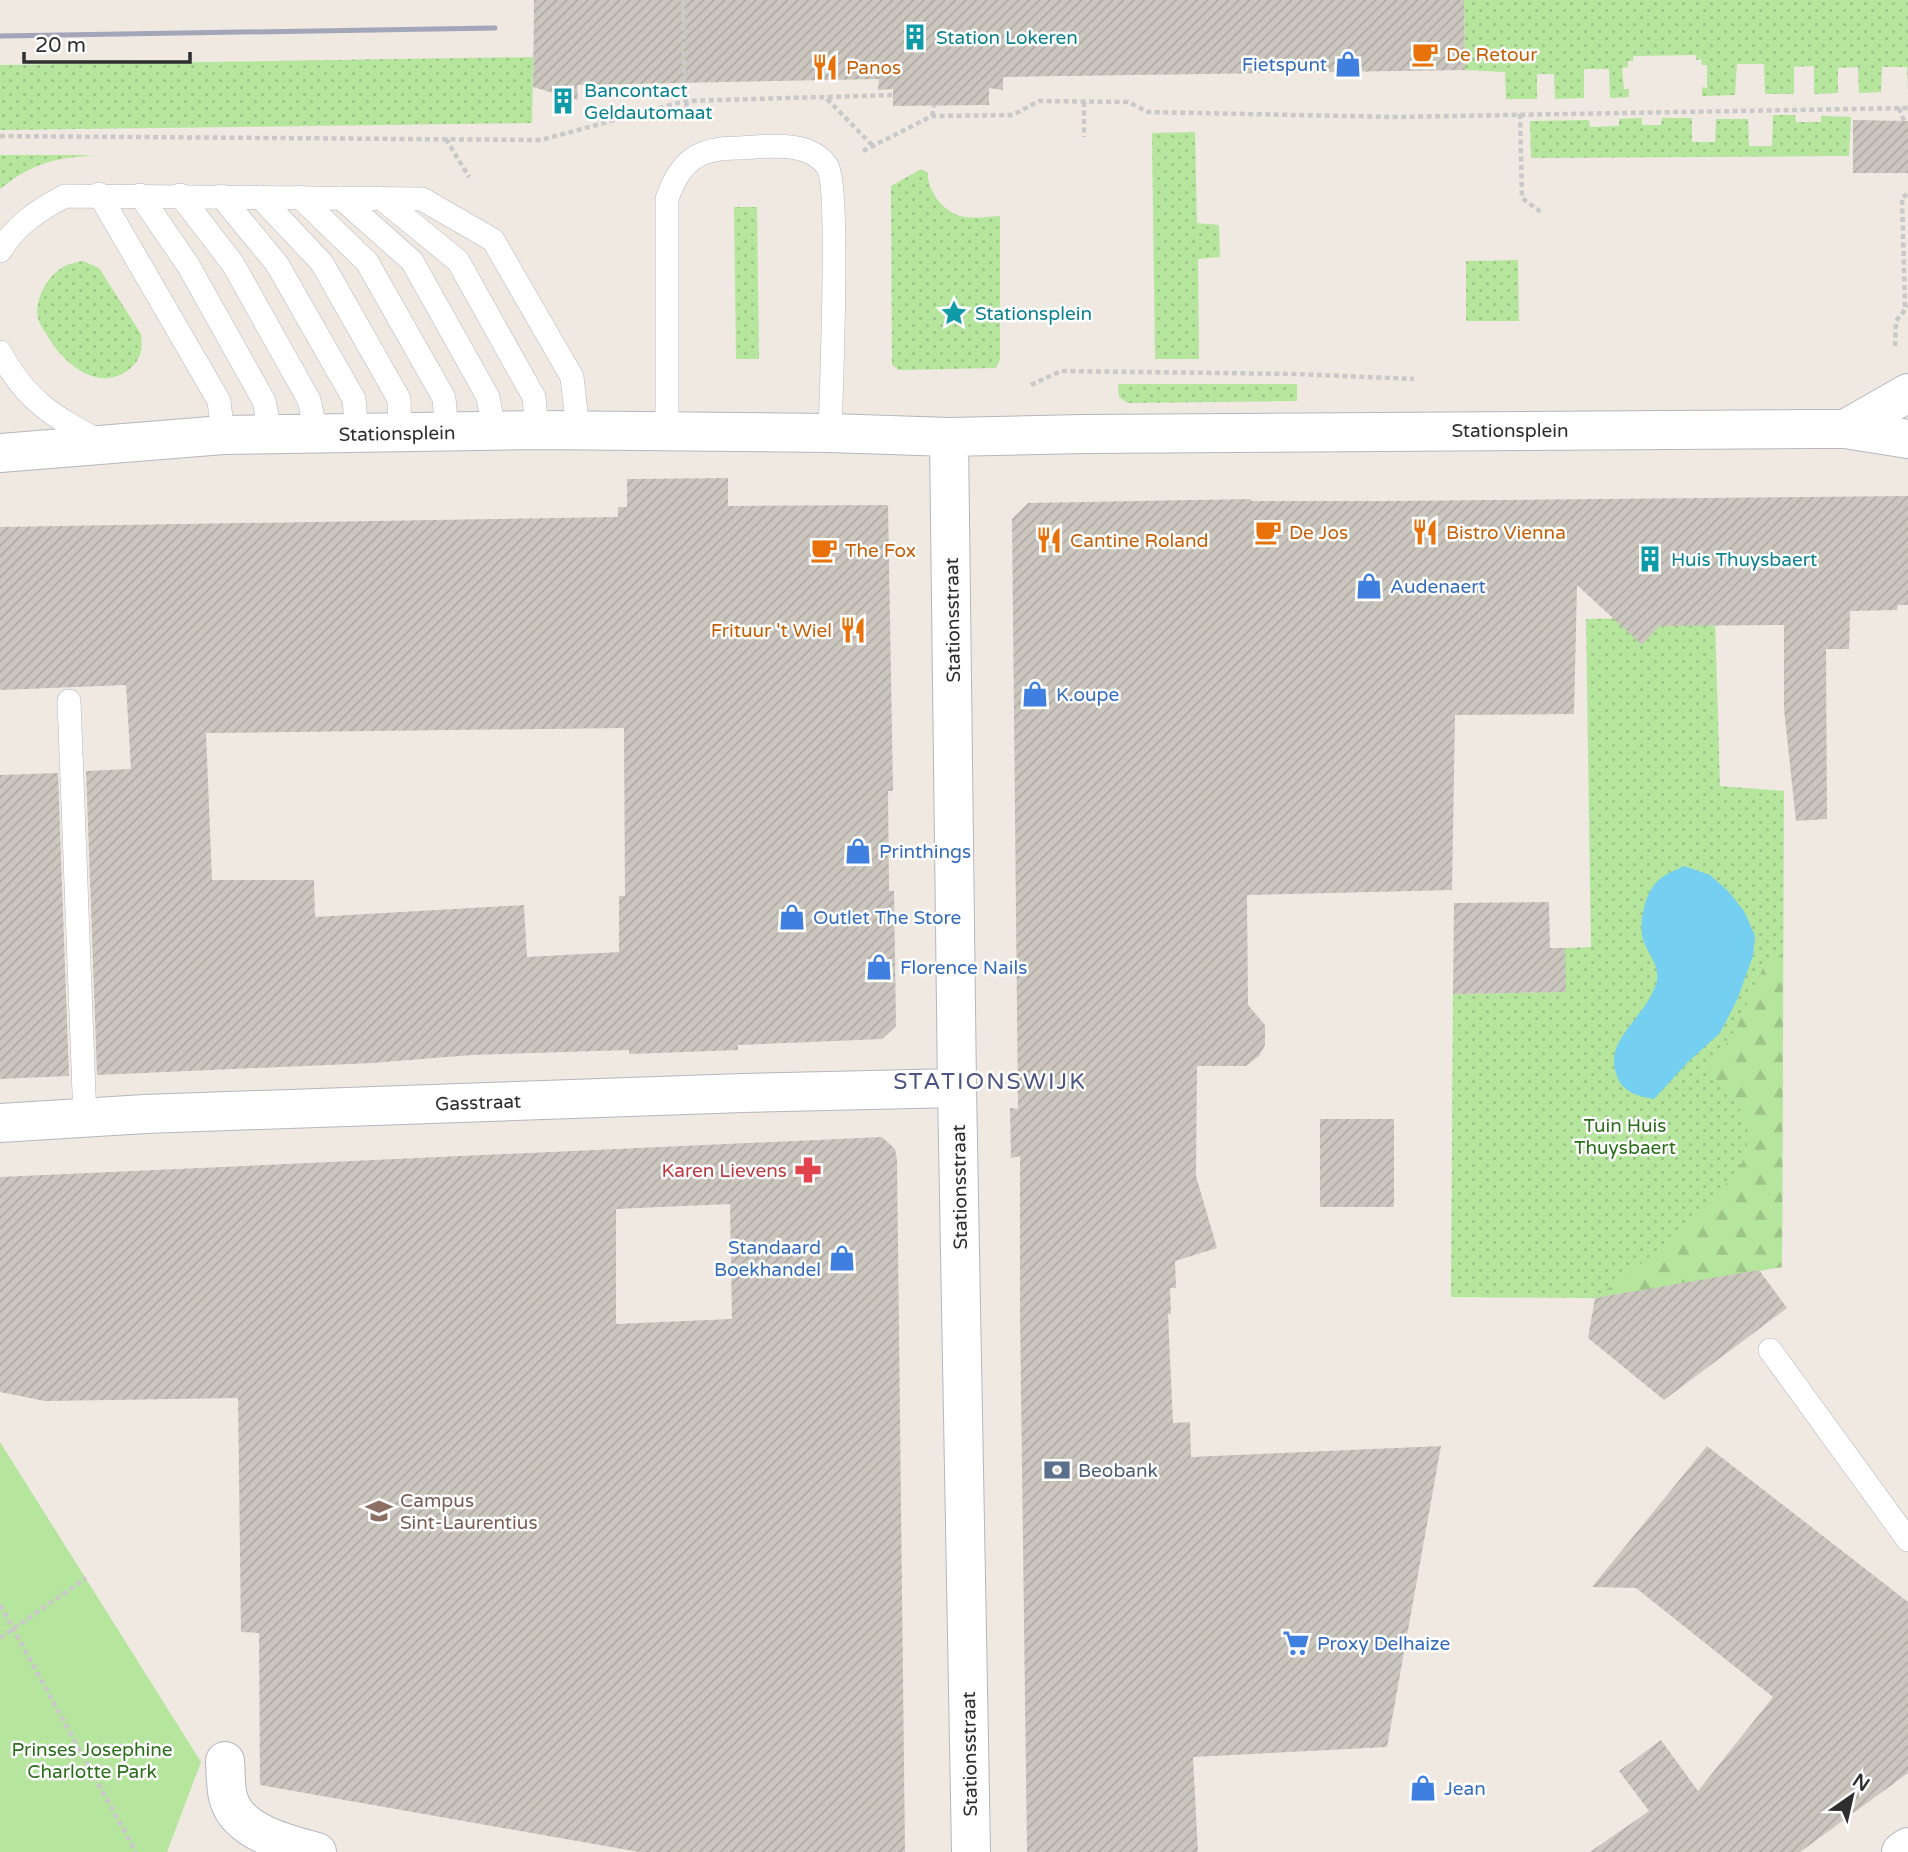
<svg xmlns="http://www.w3.org/2000/svg" width="1908" height="1852" font-family="'Varela Round',sans-serif">
<style>
.grass{fill:url(#grass-dots)}
.forest{fill:url(#forest-firs)}
.park{fill:#b6e59e}
.water{fill:#75cff0}
.building{fill:url(#building-hatch);fill-rule:evenodd}
.lines{fill:none;stroke-linecap:round;stroke-linejoin:round}
.service-casing{stroke:#b4b7c1;stroke-width:24}
.minor-casing{stroke:#b4b7c1;stroke-width:40}
.tertiary-casing{stroke:#b4b7c1;stroke-width:40}
.path{stroke:#c9c9c9;stroke-width:4.5;stroke-dasharray:5 3.5;stroke-linecap:butt}
.service{stroke:#fff;stroke-width:23}
.minor{stroke:#fff;stroke-width:38}
.tertiary{stroke:#fff;stroke-width:38}
.rail{stroke:#a3a6b8;stroke-width:5}
.labels{text-anchor:middle;stroke-width:5;stroke-linejoin:round;paint-order:stroke}
.culture-label{font-size:19px;fill:#0d838f;stroke:#fff;text-anchor:start}
.food-label{font-size:19px;fill:#c56008;stroke:#fff;text-anchor:start}
.shop-label{font-size:19px;fill:#366cbe;stroke:#fff;text-anchor:start}
.street-label{font-size:19px;fill:#2e2e2e;stroke:#fff}
.park-label{font-size:19px;fill:#2c6e1b;stroke:#fff}
.health-label{font-size:19px;fill:#be3a42;stroke:#fff;text-anchor:end}
.service-label{font-size:19px;fill:#4e5e75;stroke:#fff;text-anchor:start}
.education-label{font-size:19px;fill:#785e54;stroke:#fff;text-anchor:start}
.quarter-label{font-size:23px;letter-spacing:2px;fill:#4d5680;stroke:#fff}
</style>
<defs>
<pattern id="grass-dots" width="8" height="8" patternUnits="userSpaceOnUse" patternTransform="scale(1.75)"><rect width="8" height="8" fill="#b6e59e"/><path d="M2 2h.1M6 6h.1" fill="none" stroke="#9dc588" stroke-width="1.8" stroke-linecap="round"/></pattern>
<pattern id="forest-firs" width="22" height="20" patternUnits="userSpaceOnUse" patternTransform="scale(1.75)"><rect width="22" height="20" fill="#b6e59e"/><path d="M5 1l3.5 6h-7zM16 11l3.5 6h-7z" fill="#9dc588"/></pattern>
<pattern id="building-hatch" width="6" height="6" patternUnits="userSpaceOnUse" patternTransform="scale(1.75)"><rect width="6" height="6" fill="#cbc7bf"/><path d="M-1 1l2-2M0 6l6-6M5 7l2-2" fill="none" stroke="#afaba4"/></pattern>
</defs>
<rect width="100%" height="100%" fill="#efe9e1"/>
<g class="grass">
<polygon points="1464,0 1908,0 1908,92 1907,67 1882,67 1881,92 1859,93 1858,67 1838,68 1838,93 1814,94 1814,66 1794,67 1794,94 1765,94 1764,64 1737,64 1735,95 1702,96 1702,87 1707,88 1707,65 1702,65 1701,59 1696,60 1696,55 1633,56 1633,61 1628,61 1628,67 1622,68 1624,89 1629,89 1629,97 1610,98 1609,69 1584,69 1584,98 1555,99 1554,74 1537,74 1537,99 1506,99 1505,72 1465,70"/>
<polygon points="533,57 532,123 0,130 0,65"/>
<polygon points="1773,115 1795,115 1796,122 1821,122 1821,116 1851,117 1849,156 1531,158 1530,121 1589,120 1590,127 1619,126 1619,119 1642,118 1642,125 1661,125 1662,118 1692,118 1692,142 1715,142 1716,119 1748,119 1749,146 1772,146"/>
<polygon points="1195,132 1197,223 1219,225 1220,257 1198,259 1199,359 1155,359 1152,133"/>
<path d="M0 155H97C55 158 34 162 0 189Z"/>
<path d="M921 169 928 173C927 191 943 211 960 216 973 219 987 217 1000 216V360L996 368 899 370 892 365 891 186Z"/>
<polygon points="734,207 757,207 759,359 736,359"/>
<polygon points="1518,260 1519,321 1466,321 1466,261"/>
<path d="M83 261 99 268 141 334C143 350 141 361 127 371 96 392 64 363 48 337 45 332 39 324 38 318 34 298 49 273 67 265 72 263 78 262 83 261Z"/>
<polygon points="1118,384 1297,384 1297,401 1128,403 1119,397"/>
<polygon points="1715,617 1720,786 1784,791 1782,1267 1595,1298 1451,1297 1453,994 1565,992 1565,948 1591,947 1586,619"/>
</g>
<polygon class="forest" points="1783,954 1782,1267 1595,1298 1642,1263 1713,1201 1742,1163 1749,1137 1745,1118 1731,1094 1707,1073 1736,1029 1765,964"/>
<polygon class="park" points="0,1442 201,1762 167,1852 0,1852"/>
<path class="water" d="M1684 866 1710 875 1728 891 1744 911 1755 936 1753 956 1737 1000 1720 1033 1688 1062 1654 1099C1640 1097 1624 1092 1618 1079 1601 1040 1644 1021 1656 984 1662 967 1647 954 1643 939 1638 922 1646 889 1660 879 1667 873 1677 870 1684 866Z"/>
<g class="building">
<polygon points="534,0 1464,0 1465,70 1003,77 1003,90 989,88 989,105 893,106 893,89 878,90 879,79 577,85 578,100 533,87"/>
<polygon points="1853,120 1908,121 1908,173 1853,173"/>
<path d="M728 478V506L888 505 893 791H888L889 891H894L896 1026 882 1039 738 1045V1050L629 1054V1050L472 1055 372 1063 97 1075 86 771 131 769 126 685 0 690V527L618 517V507H627V479ZM624 728 625 896H619V952L527 957 524 905 315 917 314 880H212L206 733Z"/>
<polygon points="1908,496 1908,605 1898,605 1897,610 1850,611 1849,649 1826,649 1827,819 1796,821 1784,709 1784,625 1659,626 1642,645 1577,585 1574,714 1455,715 1452,890 1247,895 1248,1005 1265,1025 1265,1045 1259,1056 1246,1066 1197,1066 1196,1176 1217,1248 1175,1261 1176,1288 1170,1288 1171,1314 1168,1314 1173,1423 1190,1422 1191,1457 1441,1446 1387,1747 1193,1757 1198,1852 1027,1852 1020,1314 1020,1156 1011,1158 1010,1108 1018,1109 1012,519 1028,503 1251,499 1251,501 1389,501"/>
<polygon points="58,773 69,1076 0,1079 0,775"/>
<polygon points="1549,902 1550,948 1565,948 1566,992 1453,994 1454,903"/>
<rect x="1320" y="1119" width="74" height="88"/>
<path d="M882 1137 895 1149 897 1160 905 1852H639L260 1785 259 1633 241 1632 238 1398 45 1401 0 1392V1177ZM730 1204 732 1319 616 1324V1209Z"/>
<polygon points="1759,1270 1787,1308 1664,1400 1588,1338 1595,1298"/>
<polygon points="1707,1446 1908,1602 1908,1773 1800,1852 1590,1852 1649,1811 1619,1771 1661,1740 1698,1791 1773,1697 1636,1588 1592,1587"/>
</g>
<g class="lines">
<g class="service-casing">
<g id="service">
<polyline points="99,194 219,401 223,435"/>
<polyline points="140,195 188,265 264,401 271,435"/>
<polyline points="180,195 233,264 309,400 317,435"/>
<polyline points="221,196 277,264 354,399 357,434"/>
<polyline points="260,197 322,263 399,399 400,433"/>
<polyline points="300,197 367,262 444,398 447,432"/>
<polyline points="341,198 412,261 488,397 494,431"/>
<polyline points="381,198 458,261 534,397 537,430"/>
<path d="M0 251C16 225 38 210 65 196L422 199 493 240 572 377 578 430"/>
<path d="M0 352C26 401 53 416 99 441"/>
<path d="M667 430V199C680 161 698 148 737 148 766 147 808 139 827 166 840 184 831 397 830 433"/>
<polyline points="69,701 85,1119"/>
<polyline points="1770,1350 1908,1540"/>
</g>
</g>
<g class="minor-casing">
<g id="minor">
<polyline points="0,453 223,435 537,430 830,433 949,437"/>
<polyline points="0,1123 145,1114 743,1093 957,1088"/>
<path d="M225 1761C226 1773 225 1789 229 1800 239 1833 288 1844 317 1852"/>
</g>
</g>
<g class="tertiary-casing">
<g id="tertiary">
<polyline points="1845,429 1908,393"/>
<polyline points="971,1852 957,1088 949,437 1083,434 1815,429 1845,429 1908,439"/>
<polyline points="1901,1852 1908,1847"/>
</g>
</g>
<g class="path">
<polyline points="683,0 684,83 688,118"/>
<polyline points="827,99 872,145"/>
<polyline points="1084,102 1084,137"/>
<polyline points="1899,108 1904,121"/>
<polyline points="1520,114 1522,198 1542,213"/>
<polyline points="932,116 934,106"/>
<polyline points="0,136 541,140 685,101 893,95"/>
<polyline points="446,139 469,177"/>
<polyline points="863,151 932,116 1013,115 1039,101 1128,102 1148,112 1395,117 1908,108"/>
<polyline points="1905,307 1902,198 1908,193"/>
<polyline points="1895,346 1896,321 1908,306"/>
<polyline points="1031,385 1061,371 1296,374 1414,379"/>
<polyline points="0,1605 136,1852"/>
<polyline points="0,1638 86,1578"/>
</g>
<use href="#service" class="service"/>
<use href="#minor" class="minor"/>
<use href="#tertiary" class="tertiary"/>
<polyline class="rail" points="0,36 495,28"/>
</g>
<defs>
<g id="building-bare" transform="scale(2.1)"><path d="M-4-6H4V6H1V3H-1V6H-4ZM-2.5-4.3h1.7v1.8h-1.7ZM.8-4.3h1.7v1.8H.8ZM-2.5-1h1.7V.8h-1.7ZM.8-1h1.7V.8H.8Z" fill="#0f9aa8" stroke="#fff" stroke-width="2.5" paint-order="stroke"/></g>
<g id="cafe-bare" transform="scale(2.1)"><path d="M-5.5-4.5H6V0H3Q3 3.5 0 3.5H-2.5Q-5.5 3.5-5.5 0ZM3-3.2v2h1.7v-2ZM-6 4.5H4V6H-6Z" fill="#e8710a" stroke="#fff" stroke-width="2.5" paint-order="stroke"/></g>
<g id="shop-bare" transform="scale(2.1)"><path d="M-5-2.5h2.3a2.7 3.5 0 0 1 5.4 0H5L5.5 6h-11ZM-1.5-2.5h3a1.5 2.3 0 0 0-3 0Z" fill="#3f7fe0" stroke="#fff" stroke-width="2.5" paint-order="stroke"/></g>
<g id="restaurant-bare" transform="scale(2.1)"><path d="M-5-6h1v4h1v-4h1v4h1v-4h1v5L-1.5 .5V6h-2V.5L-5-1ZM5-6V6H3V1.5H1.5Q1.5-4 5-6Z" fill="#e8710a" stroke="#fff" stroke-width="2.5" paint-order="stroke"/></g>
<g id="sight-bare" transform="scale(2.1)"><path d="M0-6L1.8-2.2L6-1.7L2.9 1.2L3.7 5.4L0 3.3L-3.7 5.4L-2.9 1.2L-6-1.7L-1.8-2.2Z" fill="#0f9aa8" stroke="#fff" stroke-width="2.5" paint-order="stroke"/></g>
<g id="pharmacy-bare" transform="scale(2.1)"><path d="M-2-6h4v4h4v4h-4v4h-4v-4h-4v-4h4Z" fill="#e0444e" stroke="#fff" stroke-width="2.5" paint-order="stroke"/></g>
<g id="bank-bare" transform="scale(2.1)"><path d="M-6-4H6V4H-6ZM0-2.3a2.3 2.3 0 1 0 0 4.6a2.3 2.3 0 1 0 0-4.6Z" fill="#5c6f8a" stroke="#fff" stroke-width="2.5" paint-order="stroke"/></g>
<g id="school-bare" transform="scale(2.1)"><path d="M0-5L7-2L0 1L-7-2ZM-4 1L0 2.5L4 1V4Q0 6-4 4Z" fill="#8d6e63" stroke="#fff" stroke-width="2.5" paint-order="stroke"/></g>
<g id="supermarket-bare" transform="scale(2.1)"><path d="M-6-5.5h2.5l.6 2H6L4.5 2H-2.5L-4.4-4H-6ZM-1.5 3.2a1.3 1.3 0 1 0 .1 0ZM3 3.2a1.3 1.3 0 1 0 .1 0Z" fill="#3f7fe0" stroke="#fff" stroke-width="2.5" paint-order="stroke"/></g>
</defs>
<g fill-rule="evenodd">
<use href="#building-bare" x="915" y="37"/>
<use href="#cafe-bare" x="1425" y="54"/>
<use href="#shop-bare" x="1348" y="64"/>
<use href="#restaurant-bare" x="825" y="67"/>
<use href="#building-bare" x="563" y="101"/>
<use href="#sight-bare" x="954" y="313"/>
<use href="#cafe-bare" x="1268" y="532"/>
<use href="#restaurant-bare" x="1425" y="532"/>
<use href="#restaurant-bare" x="1049" y="540"/>
<use href="#cafe-bare" x="824" y="550"/>
<use href="#building-bare" x="1650" y="559"/>
<use href="#shop-bare" x="1369" y="586"/>
<use href="#restaurant-bare" x="853" y="630"/>
<use href="#shop-bare" x="1035" y="694"/>
<use href="#shop-bare" x="858" y="851"/>
<use href="#shop-bare" x="792" y="917"/>
<use href="#shop-bare" x="879" y="967"/>
<use href="#pharmacy-bare" x="808" y="1170"/>
<use href="#shop-bare" x="842" y="1258"/>
<use href="#bank-bare" x="1057" y="1470"/>
<use href="#school-bare" x="379" y="1511"/>
<use href="#supermarket-bare" x="1296" y="1643"/>
<use href="#shop-bare" x="1423" y="1788"/>
</g>
<g class="labels">
<g class="culture-label">
<text x="936" y="44">Station Lokeren</text>
<text x="584" y="97">Bancontact<tspan x="584" dy="22">Geldautomaat</tspan></text>
<text x="975" y="320">Stationsplein</text>
<text x="1671" y="566">Huis Thuysbaert</text>
</g>
<g class="food-label">
<text x="1446" y="61">De Retour</text>
<text x="846" y="74">Panos</text>
<text x="1289" y="539">De Jos</text>
<text x="1446" y="539">Bistro Vienna</text>
<text x="1070" y="547">Cantine Roland</text>
<text x="845" y="557">The Fox</text>
<text x="832" y="637" text-anchor="end">Frituur 't Wiel</text>
</g>
<g class="shop-label">
<text x="1327" y="71" text-anchor="end">Fietspunt</text>
<text x="1390" y="593">Audenaert</text>
<text x="1056" y="701">K.oupe</text>
<text x="879" y="858">Printhings</text>
<text x="813" y="924">Outlet The Store</text>
<text x="900" y="974">Florence Nails</text>
<text x="821" y="1254" text-anchor="end">Standaard<tspan x="821" dy="22">Boekhandel</tspan></text>
<text x="1317" y="1650">Proxy Delhaize</text>
<text x="1444" y="1795">Jean</text>
</g>
<g class="street-label">
<text x="1510" y="437">Stationsplein</text>
<text transform="translate(397 433) rotate(-1)" y="7">Stationsplein</text>
<text transform="translate(952 620) rotate(-91)" y="7">Stationsstraat</text>
<text transform="translate(478 1102) rotate(-2)" y="7">Gasstraat</text>
<text transform="translate(959 1187) rotate(-91)" y="7">Stationsstraat</text>
<text transform="translate(969 1754) rotate(-91)" y="7">Stationsstraat</text>
</g>
<g class="park-label">
<text x="1625" y="1132">Tuin Huis<tspan x="1625" dy="22">Thuysbaert</tspan></text>
<text x="92" y="1756">Prinses Josephine<tspan x="92" dy="22">Charlotte Park</tspan></text>
</g>
<g class="health-label">
<text x="787" y="1177">Karen Lievens</text>
</g>
<g class="service-label">
<text x="1078" y="1477">Beobank</text>
</g>
<g class="education-label">
<text x="400" y="1507">Campus<tspan x="400" dy="22">Sint-Laurentius</tspan></text>
</g>
<g class="quarter-label">
<text x="990" y="1089">STATIONSWIJK</text>
</g>
</g>
<g transform="translate(1852 1796) rotate(34)" stroke="#ffffff" stroke-width="5" paint-order="stroke">
<path d="M0-5L12 26L0 18L-12 26Z" fill="#2e2e2e"/>
<text y="-10" font-size="19" font-weight="bold" text-anchor="middle" fill="#2e2e2e">N</text>
</g>
<path d="M24 52v10h166v-10" fill="none" stroke="#2e2e2e" stroke-width="3.5"/>
<text x="35" y="52" font-size="21" fill="#2e2e2e" stroke="#ffffff" stroke-width="5" paint-order="stroke">20 m</text>
</svg>
